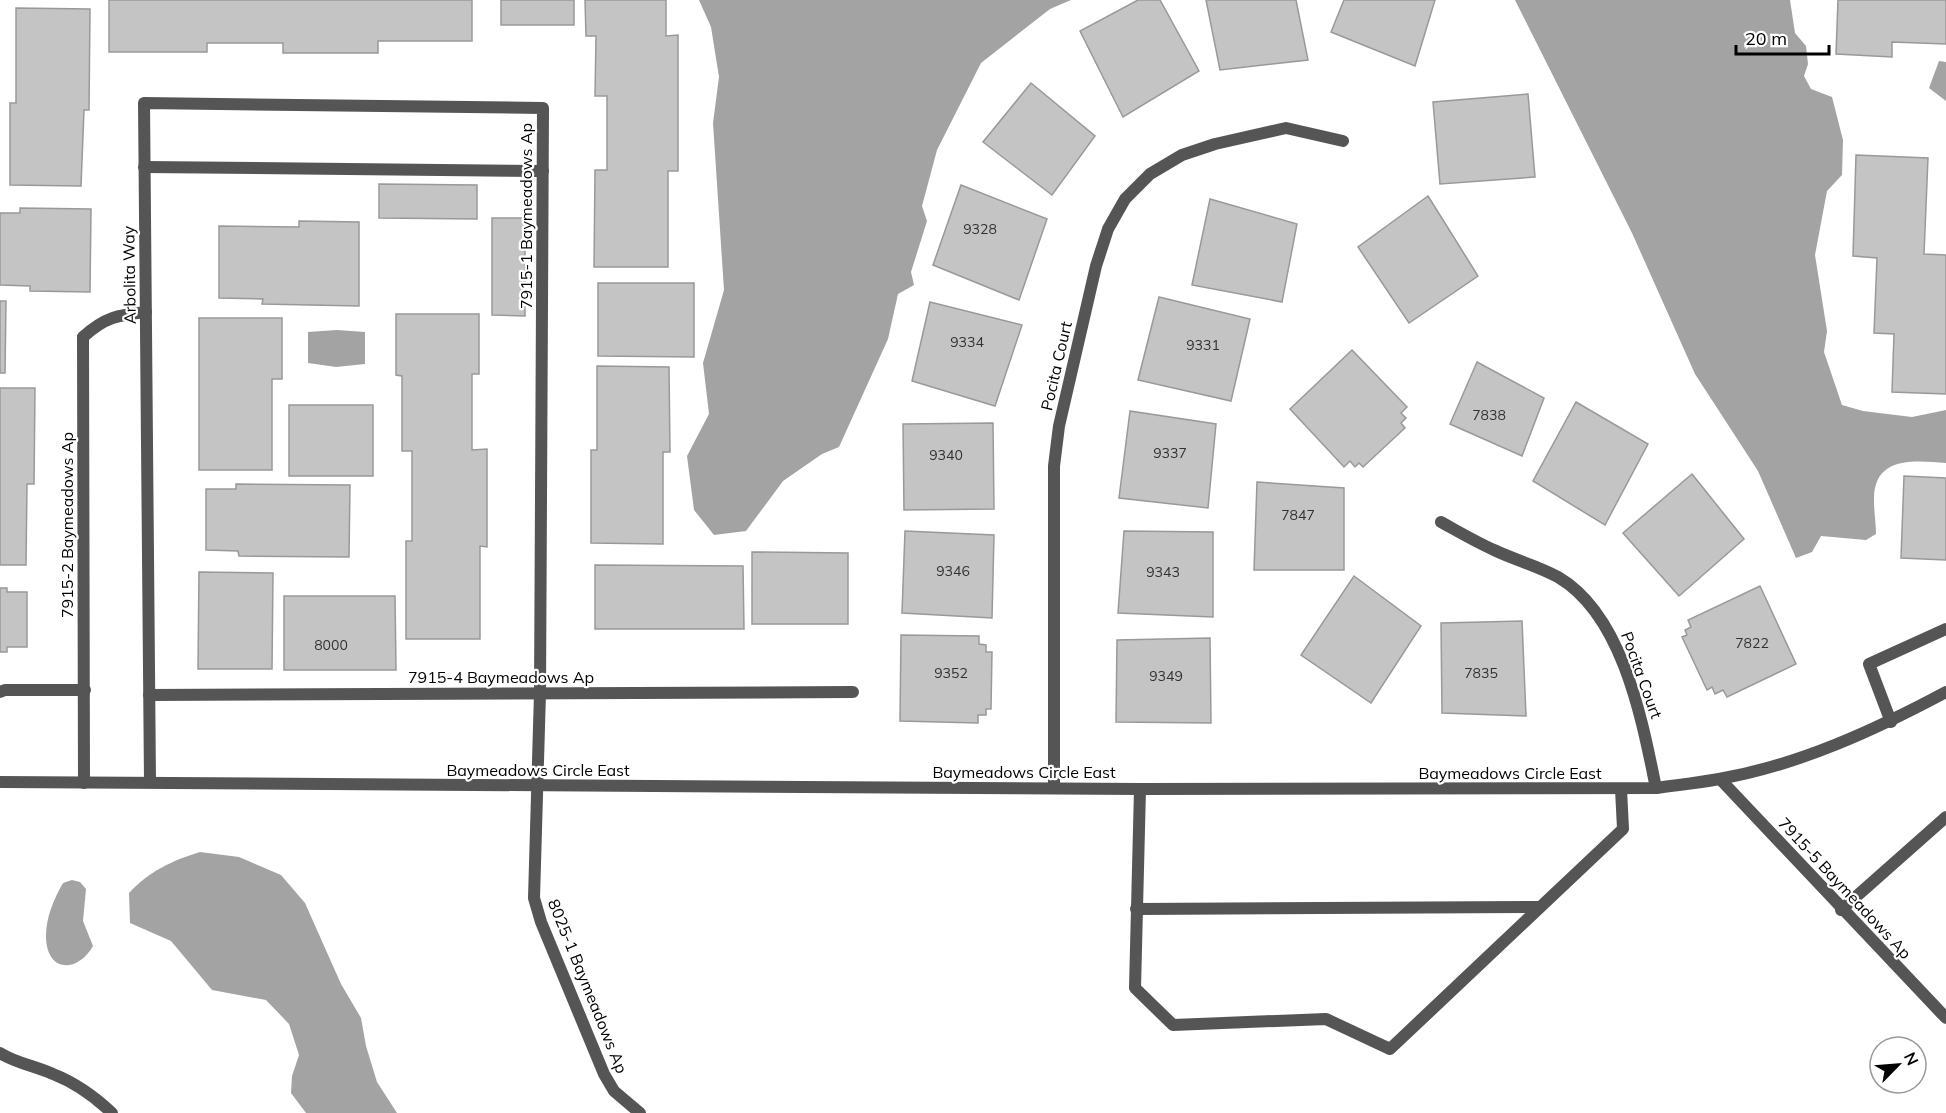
<svg xmlns="http://www.w3.org/2000/svg" width="1946" height="1113" font-family="Mulish,sans-serif">
<style>
.water{fill:#a3a3a3}
.building{fill:#c4c4c4;stroke:#999;stroke-width:1.5}
.lines{fill:none;stroke-linecap:round;stroke-linejoin:round}
.lane{stroke:#555;stroke-width:12}
.street{stroke:#555;stroke-width:12}
.labels{text-anchor:middle;stroke-width:4.5;stroke-linejoin:round;paint-order:stroke}
.number-label{font-size:14px;fill:#313131}
.street-label{font-size:16px;fill:#000;stroke:#fff}
</style>
<rect width="100%" height="100%" fill="#fff"/>
<g class="water">
<polygon points="699,0 1071,0 1050,9 981,63 937,150 922,206 927,221 911,272 914,285 898,294 888,339 839,447 822,454 783,481 746,531 714,535 694,510 687,456 709,414 703,363 724,290 713,123 719,77 711,27"/>
<path d="M1515 0H1790L1795 33 1806 46 1808 64 1804 76 1811 89 1832 97 1843 140 1842 175 1827 191 1815 255 1827 331 1824 352 1842 405 1863 411 1912 417 1946 410V463C1915 461 1873 455 1874 501 1874 512 1876 523 1876 534L1866 540 1821 536 1812 552 1796 558 1758 471 1695 374 1632 233Z"/>
<polygon points="1939,61 1946,62 1946,101 1929,88"/>
<polygon points="337,330 365,332 365,364 336,367 308,363 308,332"/>
<path d="M200 852 239 857 281 875 305 903 341 984 361 1018 366 1046 377 1082 397 1113H306L291 1093 292 1076 299 1055 289 1024 266 1000 212 990 171 941 130 923 129 893C150 871 171 861 200 852Z"/>
<path d="M72 880 80 882 86 889 83 921 93 946C77 974 46 972 46 936 46 917 54 899 63 883Z"/>
</g>
<g class="building">
<polygon points="109,0 472,0 472,41 378,41 378,53 283,53 283,43 207,43 207,52 109,52"/>
<rect x="501" y="0" width="73" height="25"/>
<polygon points="585,0 666,0 666,36 678,35 678,171 668,171 668,267 594,267 595,170 607,170 607,96 595,96 596,36 586,36"/>
<polygon points="1138,0 1160,0 1199,71 1123,117 1080,31"/>
<polygon points="1206,0 1296,0 1308,60 1220,70"/>
<polygon points="1344,0 1435,0 1415,66 1331,32"/>
<polygon points="1838,0 1946,0 1946,44 1892,42 1892,57 1836,54"/>
<polygon points="16,8 90,9 89,110 84,110 81,186 10,185 10,103 16,103"/>
<polygon points="1031,83 1095,136 1052,195 983,142"/>
<polygon points="1528,94 1535,177 1440,184 1433,102"/>
<polygon points="1856,155 1928,158 1924,254 1946,255 1946,394 1892,392 1894,334 1874,333 1877,258 1853,256"/>
<polygon points="379,184 477,185 477,219 379,218"/>
<polygon points="961,185 1047,219 1019,300 933,265"/>
<polygon points="1428,196 1478,276 1409,323 1358,247"/>
<polygon points="1210,199 1297,224 1282,302 1192,285"/>
<polygon points="20,208 91,209 90,292 30,291 30,286 0,285 0,213 20,213"/>
<polygon points="492,218 525,218 525,316 492,315"/>
<polygon points="299,221 359,222 359,306 262,304 263,299 219,298 219,226 299,227"/>
<polygon points="598,283 694,283 694,357 598,356"/>
<polygon points="1159,297 1250,319 1231,401 1138,380"/>
<polygon points="0,301 6,301 5,373 0,373"/>
<polygon points="930,302 1022,325 995,406 912,381"/>
<polygon points="396,314 479,314 479,374 472,374 472,450 487,449 487,547 480,546 480,639 406,639 406,541 412,541 412,451 402,451 402,376 396,375"/>
<polygon points="199,318 282,318 282,379 272,379 272,470 199,470"/>
<polygon points="1352,350 1407,407 1401,413 1406,418 1401,423 1405,428 1363,467 1359,463 1355,467 1350,461 1344,467 1290,409"/>
<polygon points="1477,362 1544,398 1522,456 1450,424"/>
<polygon points="597,366 669,367 670,452 663,452 663,544 591,543 591,450 597,450"/>
<polygon points="0,388 35,388 34,484 27,484 26,565 0,565"/>
<polygon points="1576,402 1648,444 1605,525 1533,481"/>
<rect x="289" y="405" width="84" height="71"/>
<polygon points="1130,411 1216,424 1208,508 1119,498"/>
<polygon points="993,423 994,509 904,510 903,424"/>
<polygon points="1692,474 1744,539 1679,596 1623,533"/>
<polygon points="1904,476 1946,478 1946,560 1901,558"/>
<polygon points="1257,482 1344,488 1344,570 1254,570"/>
<polygon points="236,484 350,485 349,557 239,556 238,551 206,550 206,489 236,489"/>
<polygon points="905,531 994,535 992,618 902,613"/>
<polygon points="1124,531 1213,532 1213,617 1118,613"/>
<polygon points="752,552 848,553 848,624 752,624"/>
<polygon points="595,565 743,566 744,629 595,629"/>
<polygon points="199,572 273,573 272,669 198,669"/>
<polygon points="1354,576 1421,626 1371,703 1301,655"/>
<polygon points="1760,586 1796,664 1727,697 1723,690 1715,694 1712,687 1707,690 1682,637 1687,635 1685,630 1691,627 1688,620"/>
<polygon points="0,588 7,588 7,592 27,592 27,647 7,647 7,652 0,652"/>
<polygon points="284,596 395,596 396,670 284,670"/>
<polygon points="1522,621 1526,716 1442,713 1441,623"/>
<polygon points="901,635 979,636 979,644 986,645 986,652 992,652 991,709 986,709 986,715 978,715 978,723 900,721"/>
<polygon points="1210,638 1211,723 1116,722 1117,640"/>
</g>
<g class="lines">
<g class="lane">
<polyline points="1140,789 1135,988 1173,1025 1326,1019 1390,1049 1623,829 1621,789"/>
<polyline points="1136,909 1540,907"/>
<polyline points="1841,910 1946,817"/>
</g>
<g class="street">
<polyline points="144,167 543,171"/>
<path d="M1441 522C1459 532 1476 542 1494 550 1515 560 1538 566 1558 577 1623 615 1642 720 1656 788"/>
<polyline points="0,692 5,690 85,690"/>
<polyline points="149,695 853,692"/>
<polyline points="1891,722 1869,664 1946,629"/>
<polyline points="1720,779 1946,1018"/>
<path d="M0 782 1140 789 1656 788C1677 785 1698 783 1719 779 1799 765 1875 730 1946 692"/>
<polyline points="150,782 144,103 543,108 540,693 534,898 541,922 604,1074 614,1091 640,1113"/>
<path d="M84 783 83 337C105 317 118 315 146 312"/>
<polyline points="1054,788 1054,466 1059,426 1096,266 1108,229 1125,199 1150,174 1182,155 1215,144 1286,128 1343,141"/>
<path d="M0 1053C16 1063 35 1066 53 1074 76 1083 94 1096 112 1113"/>
</g>
</g>
<g class="labels">
<g class="number-label">
<text x="980" y="234">9328</text>
<text x="967" y="347">9334</text>
<text x="1203" y="350">9331</text>
<text x="1489" y="420">7838</text>
<text x="1170" y="458">9337</text>
<text x="946" y="460">9340</text>
<text x="1298" y="520">7847</text>
<text x="953" y="576">9346</text>
<text x="1163" y="577">9343</text>
<text x="1752" y="648">7822</text>
<text x="331" y="650">8000</text>
<text x="951" y="678">9352</text>
<text x="1481" y="678">7835</text>
<text x="1166" y="681">9349</text>
</g>
<g class="street-label">
<text transform="translate(526 216) rotate(-90)" y="6">7915-1 Baymeadows Ap</text>
<text transform="translate(129 275) rotate(-91)" y="6">Arbolita Way</text>
<text transform="translate(1056 366) rotate(-77)" y="6">Pocita Court</text>
<text transform="translate(67 525) rotate(-90)" y="6">7915-2 Baymeadows Ap</text>
<text transform="translate(1642 675) rotate(70)" y="6">Pocita Court</text>
<text x="501" y="683">7915-4 Baymeadows Ap</text>
<text x="538" y="776">Baymeadows Circle East</text>
<text x="1024" y="778">Baymeadows Circle East</text>
<text x="1510" y="779">Baymeadows Circle East</text>
<text transform="translate(1845 888) rotate(47)" y="6">7915-5 Baymeadows Ap</text>
<text transform="translate(588 986) rotate(68)" y="6">8025-1 Baymeadows Ap</text>
</g>
</g>
<g transform="translate(1898 1065) rotate(65)"><circle r="28" fill="#ffffff" stroke="#999999" stroke-width="1.5"/>
<path d="M0-4.5L10 22L0 15L-10 22Z" fill="#000000"/>
<text y="-9" font-size="16" font-weight="bold" text-anchor="middle" fill="#000000">N</text>
</g>
<path d="M1736 45v9h93v-9" fill="none" stroke="#000000" stroke-width="3"/>
<text x="1745" y="45" font-size="18" fill="#000000" stroke="#ffffff" stroke-width="4.5" paint-order="stroke">20 m</text>
</svg>
